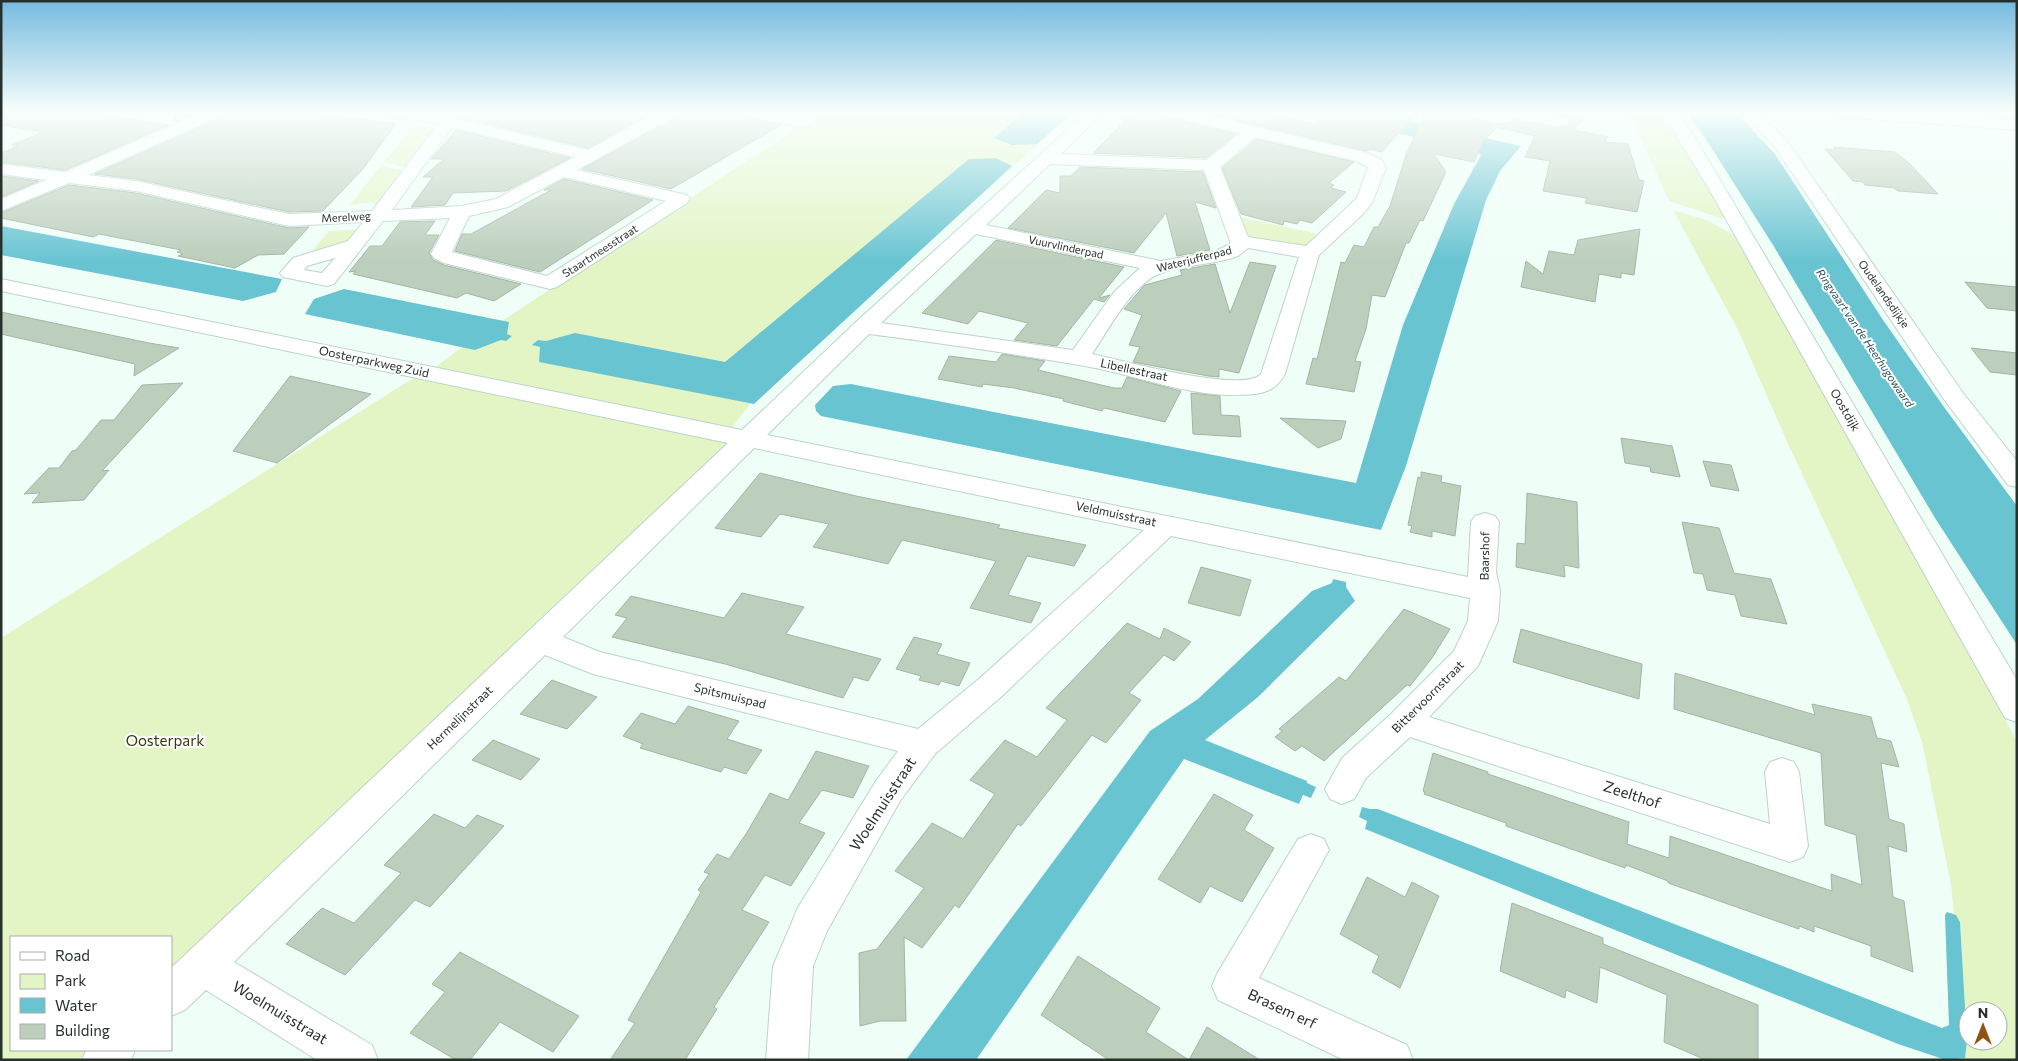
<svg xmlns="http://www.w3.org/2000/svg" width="2018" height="1061" font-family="Commissioner,sans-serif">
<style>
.green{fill:#e3f5c5;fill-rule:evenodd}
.water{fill:#69c4d2}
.building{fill:#bccebc;stroke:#a4b5a4}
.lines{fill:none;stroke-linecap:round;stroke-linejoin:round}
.minor-casing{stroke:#bbd4c9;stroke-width:2}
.minor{fill:#fff;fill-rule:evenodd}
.labels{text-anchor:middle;stroke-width:4;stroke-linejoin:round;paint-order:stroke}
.far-street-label{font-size:11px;fill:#27312c;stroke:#fff}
.far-water-label{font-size:11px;font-style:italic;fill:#275157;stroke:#fff}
.street-label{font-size:12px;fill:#27312c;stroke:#fff}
.near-park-label{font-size:15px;fill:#303d0d;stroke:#fff}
.near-street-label{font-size:15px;fill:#27312c;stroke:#fff}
</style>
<rect width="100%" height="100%" fill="#effff8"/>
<g class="green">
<polygon points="822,112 1074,112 754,399 721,442 725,443 726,453 171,973 171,937 11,937 11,1050 89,1050 79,1060 1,1060 1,638 415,377 421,378 461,348 555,286"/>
<polygon points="1629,112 1662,112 1727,220 1669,201"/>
<polygon points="416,124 434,129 404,167 384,162"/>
<polygon points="381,165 402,170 399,174 404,176 384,204 374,204 373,202 350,205"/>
<path d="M1673 210 1709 221 1737 237 1980 668 2017 743V1060H1963L1967 1041 1960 922 1954 914 1951 885 1922 742 1906 697 1784 435 1738 330ZM1968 1011H1998V1041H1968Z"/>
<polygon points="1240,217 1314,233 1317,236 1305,246 1248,238"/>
<polygon points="366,229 356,242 306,258 329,231"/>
</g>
<g class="water">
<polygon points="1024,112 1073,112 1037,144 1012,145 994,138"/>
<polygon points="1305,112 1367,112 1521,146 1500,171 1486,200 1406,466 1381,530 821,416 816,411 815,405 833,386 851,384 1356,483 1403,325 1454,204 1481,155 1476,151"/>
<polygon points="1686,112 1736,112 1775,154 1883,320 1944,407 2017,506 2017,645 1935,518 1773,245 1709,144"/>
<polygon points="996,158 1012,166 754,404 539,362 540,347 532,345 538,340 546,341 575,333 725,362 969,159"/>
<polygon points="1,226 282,279 276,292 243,301 1,255"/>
<polygon points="344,289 509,322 507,334 512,336 506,341 501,340 475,350 305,314 314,299"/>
<polygon points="1333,579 1346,582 1346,587 1355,601 1258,697 1205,740 1307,781 1307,783 1316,787 1311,798 1303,795 1299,804 1184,759 976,1060 906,1060 1150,731 1198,699 1312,591 1332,583"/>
<polygon points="1362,807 1370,809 1378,809 1942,1028 1949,1025 1945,915 1947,912 1956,915 1960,922 1967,1041 1965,1058 1946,1060 1898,1044 1365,829 1367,821 1359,817"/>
</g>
<g class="building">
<polygon points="1,112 86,112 168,125 65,170 1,162 1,153 18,146 12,145 43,132 1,125"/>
<polygon points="175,112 197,112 174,122"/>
<polygon points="226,112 306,112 396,124 363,169 323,211 289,212 136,179 95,174 223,117"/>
<polygon points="468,112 653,112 588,148 464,118"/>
<polygon points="680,112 742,112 745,117 750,119 781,125 671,189 582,169 677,117"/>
<polygon points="1134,112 1160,112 1164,117 1236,134 1206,158 1093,153"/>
<polygon points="1201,112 1264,112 1317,125 1318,112 1418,112 1382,152 1370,149 1367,151"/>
<polygon points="1426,112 1468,112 1471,117 1493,124 1505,124 1514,120 1559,128 1567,125 1569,122 1567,117 1547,112 1563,112 1584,117 1574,130 1608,137 1605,142 1628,144 1639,180 1644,181 1637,212 1585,203 1587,198 1543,191 1550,161 1525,157 1535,136 1497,127 1484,140 1474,162 1434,154 1446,172 1423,221 1420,220 1409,243 1406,243 1385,297 1372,295 1366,329 1355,361 1361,362 1354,392 1306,384 1313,358 1317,359 1341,262 1345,263 1354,245 1364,247 1374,227 1378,227 1390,206 1406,155"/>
<polygon points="456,130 570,158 506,191 453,193 445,205 411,207 433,177 423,177 444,159 431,159"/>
<polygon points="1256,139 1354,162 1329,183 1334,185 1331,188 1346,192 1312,223 1300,220 1297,224 1284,221 1283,225 1241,214 1222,168"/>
<polygon points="1833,147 1895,152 1910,164 1938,194 1898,191 1894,188 1865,185 1863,182 1853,181 1825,149 1836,150"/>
<polygon points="1080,167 1203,172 1216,208 1195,202 1210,250 1177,256 1166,213 1134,253 1008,228 1046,190 1060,193 1060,176 1071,176"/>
<polygon points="1,176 39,181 1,197"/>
<polygon points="564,179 653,200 540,272 455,251 462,234 471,234 551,190 544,190"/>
<polygon points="69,185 136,193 289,228 309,227 284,254 258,255 235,268 178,256 183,254 177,252 181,250 99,234 93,237 1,218 1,213"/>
<polygon points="435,221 425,235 439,235 429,253 433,260 444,265 521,284 494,301 466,293 457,298 353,274 356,271 349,272 370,246 382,246 400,222"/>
<polygon points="1640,229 1634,275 1621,273 1621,278 1599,274 1595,302 1521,287 1526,261 1543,274 1549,251 1574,255 1578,240"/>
<polygon points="996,240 1124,267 1099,298 1110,295 1104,302 1094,299 1057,346 1014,340 1028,323 979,311 968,324 922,313"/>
<polygon points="1250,262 1276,266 1239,373 1219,369 1219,377 1208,376 1133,362 1140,347 1129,345 1142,315 1124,309 1142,288 1145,285 1182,275 1180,270 1215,264 1230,313"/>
<polygon points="1965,282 2017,287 2017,311 1987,308"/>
<polygon points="1,312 149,343 179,348 134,376 135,364 1,334"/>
<polygon points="1971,348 2017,353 2017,375 1990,372"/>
<polygon points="1002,354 1045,361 1038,370 1114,388 1122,388 1127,377 1181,391 1165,422 1104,408 1102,411 1063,401 1064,399 1014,388 983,384 982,387 938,379 949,356 996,362"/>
<polygon points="290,376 371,394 277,463 233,451"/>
<polygon points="183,383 102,471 109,470 84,500 32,503 40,493 24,494 49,468 59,468 72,451 76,450 101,420 114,420 142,385"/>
<polygon points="1191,393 1220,396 1221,415 1239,416 1241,437 1193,434"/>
<polygon points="1280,418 1346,421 1341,439 1318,448"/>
<polygon points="1621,438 1672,446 1680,477 1651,472 1650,467 1625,463"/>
<polygon points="1703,461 1731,465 1739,491 1711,486"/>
<polygon points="1421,472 1442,476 1441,482 1461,486 1455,536 1432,531 1432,537 1410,532 1412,526 1408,525 1418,477 1421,478"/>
<polygon points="760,473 856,496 1000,525 998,528 1086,545 1074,566 1027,556 1008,595 1041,603 1031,623 970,608 996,561 902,540 888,564 858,557 813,547 829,524 780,514 761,537 715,528"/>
<polygon points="1527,493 1577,502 1579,568 1564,565 1565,577 1516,567 1517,543 1525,544"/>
<polygon points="1682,522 1719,528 1734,573 1771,579 1787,624 1741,616 1735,595 1707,590 1703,574 1694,573"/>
<polygon points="1201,567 1251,580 1240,616 1188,603"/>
<polygon points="742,593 804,607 786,634 881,659 868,681 854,677 843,698 725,664 612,637 627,618 615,615 631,596 724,618"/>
<polygon points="1404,609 1450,629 1432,658 1410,686 1407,685 1324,761 1302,746 1295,751 1275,737 1282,731 1279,729 1339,677 1346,681"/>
<polygon points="1127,623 1160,639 1164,628 1191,642 1174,661 1164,655 1129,693 1141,700 1106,743 1092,735 1021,826 1018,824 959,908 955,905 922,948 904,937 906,1021 880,1021 860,1026 859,953 877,949 924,888 895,871 932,823 963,839 995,794 970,780 1005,740 1037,757 1067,720 1046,708"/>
<polygon points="1521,629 1642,664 1639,699 1513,662"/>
<polygon points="914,637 942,644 937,654 970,663 959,686 941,681 939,685 919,680 921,676 896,669"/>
<polygon points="1675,673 1815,715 1812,704 1871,717 1877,738 1891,741 1899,767 1881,763 1889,819 1904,824 1907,852 1888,846 1893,897 1904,901 1913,972 1871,956 1871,946 1814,926 1814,932 1799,926 1799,929 1668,883 1668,881 1626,865 1625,868 1506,826 1506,823 1424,794 1425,792 1423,791 1433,753 1488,772 1488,774 1629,822 1627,844 1669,858 1670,836 1832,891 1831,874 1862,885 1856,835 1825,825 1821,753 1674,709"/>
<polygon points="552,680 597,697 567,729 520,714"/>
<polygon points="688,706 739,721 727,739 762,750 746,774 724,767 721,772 640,748 643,744 623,736 641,713 675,724"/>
<polygon points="493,740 540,759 521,780 472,760"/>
<polygon points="816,751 869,766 853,798 822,790 799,823 825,833 791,886 765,875 742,910 769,922 714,1007 717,1009 685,1060 610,1060 635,1023 628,1020 701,892 698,890 709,874 704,872 717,854 729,859 746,834 770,793 788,800"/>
<polygon points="1214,794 1253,815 1244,830 1274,848 1242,902 1210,886 1200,903 1158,879"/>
<polygon points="434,814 465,828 477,815 504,826 430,907 415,900 345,975 286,944 322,908 354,923 401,873 384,865"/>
<polygon points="1367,877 1405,897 1412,882 1439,896 1400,988 1372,972 1379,956 1340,934"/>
<polygon points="1512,903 1603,938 1603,944 1758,1005 1758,1060 1706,1060 1664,1042 1667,995 1600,967 1597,1003 1566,990 1565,998 1500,971"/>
<polygon points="460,952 579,1016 553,1052 500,1022 470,1060 456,1060 410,1033 445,992 432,984"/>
<polygon points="1078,956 1160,1008 1146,1032 1189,1060 1207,1027 1260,1060 1109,1060 1041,1015"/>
</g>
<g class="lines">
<g class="minor-casing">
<g id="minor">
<path d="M203 112H224L222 115 88 175 136 181 289 214 372 211 439 123 394 117 389 115 387 112H433L445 115 447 112H462L458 119 588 150 658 112H678L676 115 577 170 687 195 690 199 687 203 557 287 550 289 444 263 434 258 431 254 450 218 383 221 334 284 327 286 283 277 280 273 293 258 348 241 363 222 289 226 136 191 69 183 1 211V199L46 180 1 174V164L65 172ZM452 127 575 157 496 199 462 206 392 210ZM564 177 666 201 547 276 452 252 469 216 508 207ZM335 258 322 273 304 270 307 266Z"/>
<polygon points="744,112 777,112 799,117 806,112 824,112 808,125 802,127 751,117 746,115"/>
<path d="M1087 112H1104L1061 154 1207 160 1240 133 1164 115 1162 112H1191L1368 153 1382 160 1386 168 1372 203 1364 213 1319 255 1285 374C1278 387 1269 392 1255 394 1196 401 1136 374 1079 365 1010 353 939 343 869 334L767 435 1468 577 1471 522 1475 516 1485 513 1495 516 1499 522 1496 572 1500 591 1498 621 1478 666 1429 717 1770 824 1765 772 1770 762 1782 758 1794 762 1799 772 1808 846 1803 857 1790 862 1410 737 1366 778 1354 799 1342 804 1330 799 1325 789 1342 758 1392 713 1454 651 1468 621 1470 598 1171 536 1002 696 935 754 900 801 827 931 813 966 808 1060H766L773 966 792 922 797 909 876 781 898 751 593 674 545 655 234 962 372 1045 378 1060H317L206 990 185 1010 171 1016V968L728 443 1 291V279L742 430 856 322ZM1255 137 1356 161 1368 167 1357 198 1306 246 1248 237 1220 167ZM1050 164 1204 170 1230 241V244L1216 251 1161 261 986 225ZM976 234 1140 268 1114 292 1073 350 881 323ZM1248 248 1299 257 1261 374C1244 394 1120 360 1092 354 1109 329 1132 284 1161 273 1182 265 1207 265 1229 259L1238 256ZM754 448 1144 530 980 678 918 729 600 652 563 637Z"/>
<path d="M1470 112H1535L1565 118 1567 121 1565 124 1559 126 1513 118C1504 129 1483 118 1472 115Z"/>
<polygon points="1662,112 1677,112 1695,138 2017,680 2017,722 2005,718 1709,189"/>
<polygon points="1742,112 1758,112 1787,141 1963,393 2017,461 2017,487 2008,485 1943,398 1775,147"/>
<polygon points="1836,112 1912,112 2017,120 2017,130 1843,117 1838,115"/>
<polygon points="1311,834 1324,839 1329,850 1259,978 1407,1045 1413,1060 1344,1060 1218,1000 1212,986 1218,972 1298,839"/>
<polygon points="86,1050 135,1050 131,1060 82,1060"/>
</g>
</g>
<use href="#minor" class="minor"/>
</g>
<linearGradient id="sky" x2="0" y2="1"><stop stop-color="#75badf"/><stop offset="0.43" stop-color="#f8fffc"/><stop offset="1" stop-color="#f8fffc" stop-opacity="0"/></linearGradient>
<rect width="2018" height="261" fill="url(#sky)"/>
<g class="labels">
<g class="far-street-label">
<text transform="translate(346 217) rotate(-3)" y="4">Merelweg</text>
<text transform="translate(1066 247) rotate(12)" y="4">Vuurvlinderpad</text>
<text transform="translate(600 251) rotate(-33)" y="4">Staartmeesstraat</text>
<text transform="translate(1194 259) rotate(-14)" y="4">Waterjufferpad</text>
<text transform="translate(1884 294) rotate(55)" y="4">Oudelandsdijkje</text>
</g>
<g class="far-water-label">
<text transform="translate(1865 338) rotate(56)" y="4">Ringvaart van de Heerhugowaard</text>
</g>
<g class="street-label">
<text transform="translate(374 362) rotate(12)" y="4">Oosterparkweg Zuid</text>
<text transform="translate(1134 370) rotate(12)" y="4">Libellestraat</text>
<text transform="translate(1845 410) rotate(60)" y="4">Oostdijk</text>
<text transform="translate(1116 514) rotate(12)" y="4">Veldmuisstraat</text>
<text transform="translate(1485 556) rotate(-89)" y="4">Baarshof</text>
<text transform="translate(730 696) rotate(14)" y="4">Spitsmuispad</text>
<text transform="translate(1428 697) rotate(-45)" y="4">Bittervoornstraat</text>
<text transform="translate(460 718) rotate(-44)" y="4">Hermelijnstraat</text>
</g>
<g class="near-park-label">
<text x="165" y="746">Oosterpark</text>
</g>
<g class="near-street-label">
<text transform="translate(1632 795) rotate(18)" y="5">Zeelthof</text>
<text transform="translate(883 804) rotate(-57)" y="5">Woelmuisstraat</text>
<text transform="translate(1282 1009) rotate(25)" y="5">Brasem erf</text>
<text transform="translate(280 1013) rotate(31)" y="5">Woelmuisstraat</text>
</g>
</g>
<rect width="2018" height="1061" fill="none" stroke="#27312c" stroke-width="5"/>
<rect x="10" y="936" width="162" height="115" fill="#ffffff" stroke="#a9adab"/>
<rect x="20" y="952" width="25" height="8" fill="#ffffff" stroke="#a9adab"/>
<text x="55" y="961" font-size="15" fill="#27312c">Road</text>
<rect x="20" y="974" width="25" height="15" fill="#e3f5c5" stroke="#a9adab"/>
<text x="55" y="986" font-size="15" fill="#27312c">Park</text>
<rect x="20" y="998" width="25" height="15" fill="#69c4d2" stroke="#a9adab"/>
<text x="55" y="1011" font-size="15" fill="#27312c">Water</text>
<rect x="20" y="1024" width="25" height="15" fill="#bccebc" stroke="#a9adab"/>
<text x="55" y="1036" font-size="15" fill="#27312c">Building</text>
<g transform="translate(1983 1026)"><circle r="24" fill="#ffffff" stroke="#a9adab"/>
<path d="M0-4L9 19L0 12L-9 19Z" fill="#8f5314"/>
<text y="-8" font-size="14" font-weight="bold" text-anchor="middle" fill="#27312c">N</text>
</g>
</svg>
